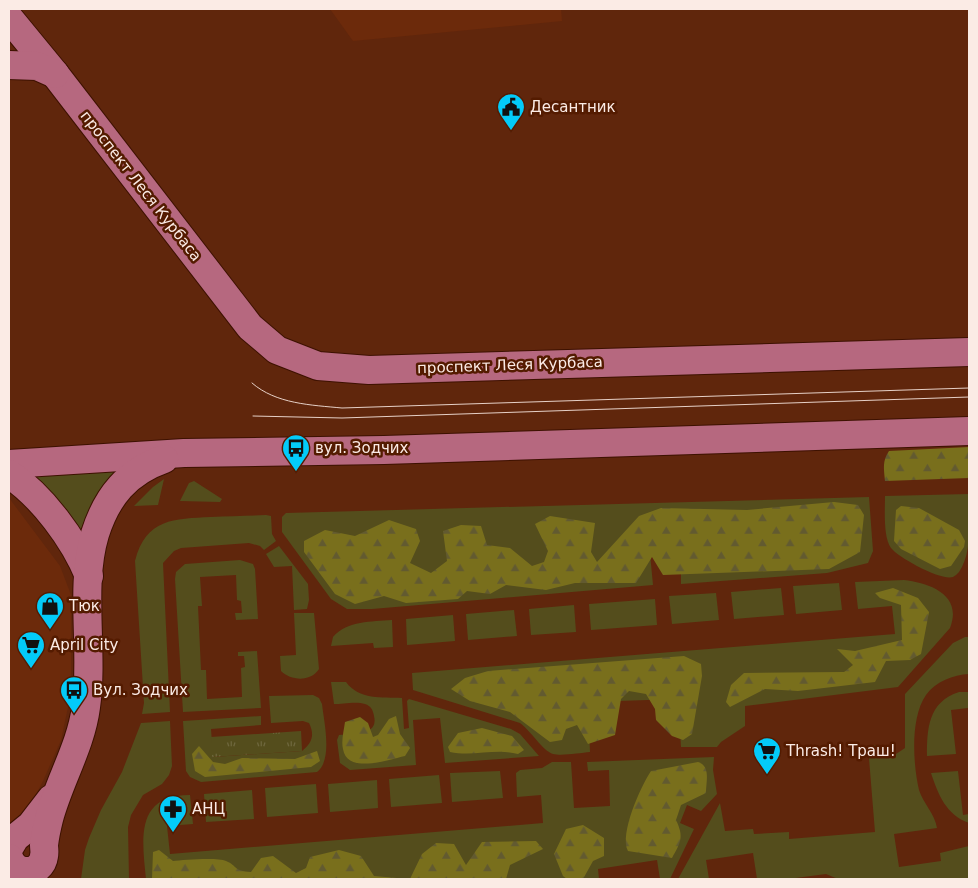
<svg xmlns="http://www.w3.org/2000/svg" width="978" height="888" font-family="'DejaVu Sans',sans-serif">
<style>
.built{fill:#6c2a0b}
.grass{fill:#544d1c}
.forest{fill:url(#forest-firs)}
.park{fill:url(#park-tufts)}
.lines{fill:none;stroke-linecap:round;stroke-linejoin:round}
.major-casing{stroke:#3d1100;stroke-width:30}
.major{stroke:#b6687f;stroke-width:28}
.tram{stroke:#e6d0c7;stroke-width:1}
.labels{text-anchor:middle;stroke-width:5;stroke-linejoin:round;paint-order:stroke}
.poi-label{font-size:15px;fill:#fbebe5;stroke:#541b00;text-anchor:start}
.street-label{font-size:15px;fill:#fbebe5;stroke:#541b00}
</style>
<defs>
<pattern id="forest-firs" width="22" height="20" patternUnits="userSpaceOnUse" patternTransform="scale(1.25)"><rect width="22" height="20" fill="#796f1c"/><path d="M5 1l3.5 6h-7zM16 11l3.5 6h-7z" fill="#625a30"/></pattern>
<pattern id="park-tufts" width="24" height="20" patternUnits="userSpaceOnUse" patternTransform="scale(1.25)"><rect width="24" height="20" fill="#544d1c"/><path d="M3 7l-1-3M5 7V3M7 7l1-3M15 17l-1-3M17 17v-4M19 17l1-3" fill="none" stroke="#6e673d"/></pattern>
</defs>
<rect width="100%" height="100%" fill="#60260c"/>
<g class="built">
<polygon points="330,9 561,9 562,21 353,41"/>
<polygon points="9,498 60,566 71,595 71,693 61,740 43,781 29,807 9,829"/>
</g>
<g class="grass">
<polygon points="126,465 98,495 77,536 18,471"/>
<polygon points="164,479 158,505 134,506 153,487"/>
<polygon points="194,481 222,499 220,502 180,501 189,483"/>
<path d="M969 494C969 517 973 552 959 572 957 574 955 576 953 577 941 581 899 558 891 548 883 537 885 510 885 496Z"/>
<polygon points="869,497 873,551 868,563 827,573 681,584 681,570 649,543 653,585 372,609 347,609 331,599 282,532 282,517 286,513"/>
<path d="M266 515 271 516 272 534 276 541 264 550 260 546 249 543 181 548 174 551 163 563 170 712 142 714 144 703 135 561C146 518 174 519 211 517 230 516 248 516 266 515Z"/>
<polygon points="279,546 308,584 309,600 307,609 294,610 292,566 274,567 266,554"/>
<polygon points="240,560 253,564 255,569 258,619 236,620 235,613 242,613 241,601 237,600 236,575 200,577 202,606 198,606 201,670 206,670 207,699 242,697 241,668 245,667 244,656 238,656 238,652 257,651 261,708 183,712 175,579 176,572 185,564"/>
<path d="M904 580C930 583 963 595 950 628L898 687 745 706V726L721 742 717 747H681L678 699 588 702 590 752C580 753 562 756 553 754 543 751 530 730 520 723L413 690 412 673 895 634 892 606 858 609 855 582Z"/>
<polygon points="839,583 842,610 796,614 793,586"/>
<polygon points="781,588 784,615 734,619 731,592"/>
<polygon points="716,593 719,620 672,624 669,596"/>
<polygon points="655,599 657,625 591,630 589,604"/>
<polygon points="574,605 576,632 531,635 529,609"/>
<polygon points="514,610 517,636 468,640 466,614"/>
<path d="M294 613H314L319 669C311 682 291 681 281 671L280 656 296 655Z"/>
<polygon points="453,615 455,641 407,645 406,619"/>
<path d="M392 620 393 647 374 648 373 643 331 646 333 637C348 620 371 622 392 620Z"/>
<path d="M965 637H969V674C953 675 936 681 926 695 910 718 913 764 919 790 923 803 935 814 937 828L894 834 899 867 941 861 940 853 969 846V879H838L826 874 788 879H757L753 853 706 860 709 879H678L720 803 725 831 753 829 754 834 789 832V839L875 832 868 746 876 745 893 756 905 748V694L953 643Z"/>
<path d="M331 682H346C359 700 382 697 402 698L404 729 409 728 407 701 409 699 511 729 520 734 539 756 445 763 440 718 413 720 416 765 350 770 340 763 337 740 339 735C352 734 379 736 374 716 373 710 371 706 365 704 357 701 342 704 334 704Z"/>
<path d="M959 692H969V709L968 708 951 710 956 754 927 756C927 729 928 702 959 692Z"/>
<path d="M313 695 319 698 322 704C324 722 333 760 317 772L201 782 190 777 186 771 183 721 261 716V725L211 729 213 757 302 751C312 743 315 735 309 723L303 721 271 723 269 696Z"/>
<polygon points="170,721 172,766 169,775 162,784 143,795 131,815 128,827 129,879 81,879 85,850 89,838 101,810 122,772 141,723"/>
<path d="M714 757 713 770 717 794 701 811 687 805 680 823 694 829 670 879H660L657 860 598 869 599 879H146C142 839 135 795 190 795L193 824 167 826 170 854 543 823 541 795 517 797 516 773 520 770 542 768 552 762H571L574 808 610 806 609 770 588 771 587 762Z"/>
<polygon points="500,771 503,798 452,802 450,773"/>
<path d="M958 771 963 815 969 814V823C946 815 938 794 931 773Z"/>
<polygon points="439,775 442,803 391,807 389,779"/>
<polygon points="377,780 378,808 330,812 328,784"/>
<polygon points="316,784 318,813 267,817 265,788"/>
<polygon points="252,790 254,819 206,822 204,794"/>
</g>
<g class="forest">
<path d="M969 447V478L885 481C884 469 882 461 889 451Z"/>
<polygon points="834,502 858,505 864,515 860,552 829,569 663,575 652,557 636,583 575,583 546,590 506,585 490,594 467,591 458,599 406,603 384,596 355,604 335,594 304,552 304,541 325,530 355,536 389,520 416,529 420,541 410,563 431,573 447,561 443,531 461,525 481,526 487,545 510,548 532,566 544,562 548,551 535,524 550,516 595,523 591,552 597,562 639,516 661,508 747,510"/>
<polygon points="901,506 919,508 959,530 965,541 964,547 951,566 940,569 901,549 894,541 896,510"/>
<polygon points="893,588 918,598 929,612 921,654 910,660 886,661 875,682 798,691 765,689 730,707 726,702 731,685 744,673 844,672 853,665 837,649 855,651 902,640 901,605 880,598 875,593"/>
<polygon points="684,656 701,664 702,676 692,734 683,740 672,736 656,720 655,709 646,694 629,691 621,699 615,735 588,744 577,725 566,729 562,740 550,742 510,712 470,701 451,689 465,678 488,671"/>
<path d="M396 716 400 734 410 748 405 756C390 759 347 775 343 749 341 741 344 730 345 722L360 717 368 723 373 737 378 735 389 719Z"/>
<path d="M482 728 512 736 524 750 518 754C496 748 473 757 450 752L448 747 458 733Z"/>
<polygon points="199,746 213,762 225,764 242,758 295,759 317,751 320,761 311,767 205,777 195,771 192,754"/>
<path d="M698 762C711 766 706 782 706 793L681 805 676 820C684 837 681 842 672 858L628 851C619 834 641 786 651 771Z"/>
<polygon points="583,825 604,838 604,856 593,861 583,879 567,879 563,876 554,854 566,829"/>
<polygon points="536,841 543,849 510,865 506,879 410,879 422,854 436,843 454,844 466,865 482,842"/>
<path d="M159 850 173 861C183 860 217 857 226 861 238 866 233 871 251 872L261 858 273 856 296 873 306 868 310 857 339 850 361 856 374 876 408 879H152L153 852Z"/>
</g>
<polygon class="park" points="301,731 302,751 212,757 211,737"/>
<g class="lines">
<g class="major-casing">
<g id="major">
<polyline points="9,18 55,74 250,327 277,350 318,366 369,370 969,352"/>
<polyline points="9,65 37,66 55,74"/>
<polyline points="9,464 184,453 384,450 969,431"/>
<path d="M9 474C42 496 74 539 89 576"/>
<polyline points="9,848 15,838 31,825 51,799"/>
<path d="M9 858C12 865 17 871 26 871 35 872 43 865 44 856 45 852 44 848 44 845 45 836 47 827 49 819 59 781 81 746 86 707 94 651 79 587 95 534 107 496 127 472 164 459"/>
</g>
</g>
<use href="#major" class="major"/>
<g class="tram">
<path d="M252 383C276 404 311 405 342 408L969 388"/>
<polyline points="253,416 342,418 969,397"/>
</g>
</g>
<defs>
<g id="civic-pin" transform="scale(1.4375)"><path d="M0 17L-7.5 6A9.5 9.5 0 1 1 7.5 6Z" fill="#03cbf9" stroke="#541b00"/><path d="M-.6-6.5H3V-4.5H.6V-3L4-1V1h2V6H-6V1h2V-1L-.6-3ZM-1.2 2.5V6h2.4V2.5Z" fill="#111"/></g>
<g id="bus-pin" transform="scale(1.4375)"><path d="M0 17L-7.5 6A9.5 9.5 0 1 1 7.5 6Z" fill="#03cbf9" stroke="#541b00"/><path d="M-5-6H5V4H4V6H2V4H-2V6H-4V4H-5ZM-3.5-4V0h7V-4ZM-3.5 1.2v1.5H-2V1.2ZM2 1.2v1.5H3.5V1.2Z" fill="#111"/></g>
<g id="shop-pin" transform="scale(1.4375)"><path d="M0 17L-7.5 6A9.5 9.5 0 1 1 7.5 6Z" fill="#03cbf9" stroke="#541b00"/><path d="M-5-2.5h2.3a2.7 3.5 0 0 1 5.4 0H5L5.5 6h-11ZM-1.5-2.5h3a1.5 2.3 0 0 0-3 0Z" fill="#111"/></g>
<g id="supermarket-pin" transform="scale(1.4375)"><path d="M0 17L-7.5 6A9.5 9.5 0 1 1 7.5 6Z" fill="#03cbf9" stroke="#541b00"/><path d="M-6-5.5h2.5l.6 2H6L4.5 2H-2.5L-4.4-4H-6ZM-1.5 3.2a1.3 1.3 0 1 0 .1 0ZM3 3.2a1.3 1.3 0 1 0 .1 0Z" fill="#111"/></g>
<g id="pharmacy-pin" transform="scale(1.4375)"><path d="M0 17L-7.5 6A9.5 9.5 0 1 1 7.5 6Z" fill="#03cbf9" stroke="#541b00"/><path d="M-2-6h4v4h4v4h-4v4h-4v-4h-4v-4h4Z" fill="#111"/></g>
</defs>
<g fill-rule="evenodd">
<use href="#civic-pin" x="511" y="107"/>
<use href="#bus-pin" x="296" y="448"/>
<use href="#shop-pin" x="50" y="606"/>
<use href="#supermarket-pin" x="31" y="645"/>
<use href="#bus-pin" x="74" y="690"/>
<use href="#supermarket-pin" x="767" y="751"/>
<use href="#pharmacy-pin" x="173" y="809"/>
</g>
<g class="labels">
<g class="poi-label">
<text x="530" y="112">Десантник</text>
<text x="315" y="453">вул. Зодчих</text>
<text x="69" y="611">Тюк</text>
<text x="50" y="650">April City</text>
<text x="93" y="695">Вул. Зодчих</text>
<text x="786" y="756">Thrash! Траш!</text>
<text x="192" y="814">АНЦ</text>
</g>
<g class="street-label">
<text transform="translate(141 186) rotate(52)" y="5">проспект Леся Курбаса</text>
<text transform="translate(510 365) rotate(-2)" y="5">проспект Леся Курбаса</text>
</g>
</g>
<rect width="978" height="888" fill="none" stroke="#fbebe5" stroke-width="20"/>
</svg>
